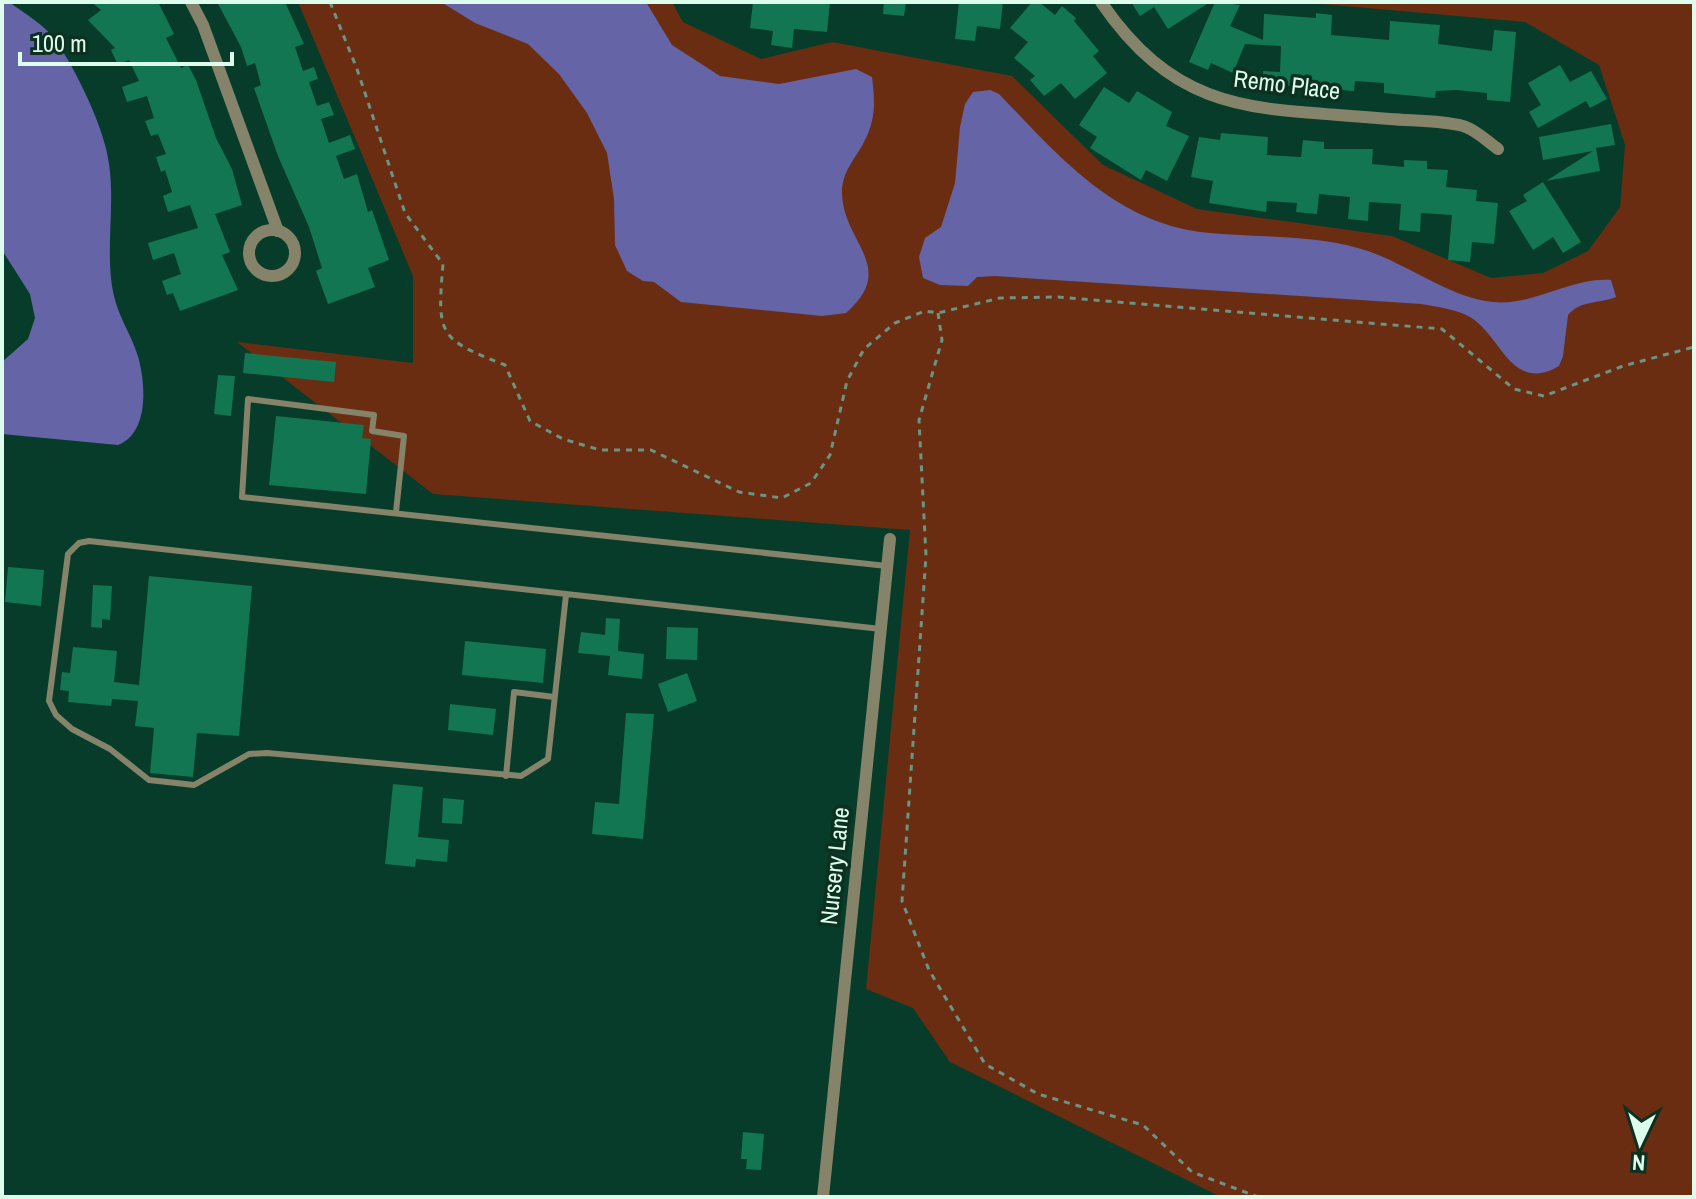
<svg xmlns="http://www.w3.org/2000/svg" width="1696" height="1199" font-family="'Archivo Narrow',sans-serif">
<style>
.green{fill:#6b2d11}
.water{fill:#6564a7}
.building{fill:#127653}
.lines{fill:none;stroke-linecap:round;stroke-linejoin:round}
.path{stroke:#699583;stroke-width:3;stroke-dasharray:6 6;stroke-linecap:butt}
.lane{stroke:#85836a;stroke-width:6}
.street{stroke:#85836a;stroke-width:12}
.labels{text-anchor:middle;stroke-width:7;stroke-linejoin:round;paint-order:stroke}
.street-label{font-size:24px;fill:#defeed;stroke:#0d3021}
</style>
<rect width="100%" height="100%" fill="#063c29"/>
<polygon class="green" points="298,2 672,2 683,22 761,59 832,42 1012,76 1103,165 1197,209 1392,236 1491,278 1543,273 1588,251 1620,207 1625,145 1599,65 1525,22 1299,2 1694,2 1694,1197 1221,1197 950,1062 913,1008 866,989 910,530 433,494 237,342 413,363 413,276"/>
<g class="water">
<path d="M2 2H9C24 13 45 25 56 41 76 70 105 129 109 164 115 204 106 245 112 286 117 318 132 333 139 360 146 388 148 433 118 445L2 434V362L28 339 35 318 30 294 2 250Z"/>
<path d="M441 2H646L672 45 720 76 779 84 856 69 872 77C875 101 876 120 864 142 855 159 842 172 842 192 842 242 899 267 846 313L822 316 681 302 654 282 643 281 627 271 615 245 614 199 607 153 587 113 559 74 528 44 475 23Z"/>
<path d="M990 90 999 94C1057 154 1112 220 1200 232 1252 238 1308 234 1358 248 1403 260 1448 298 1493 302 1534 306 1571 277 1611 280L1616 297C1598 304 1581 300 1568 315L1563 356 1559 366C1511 394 1502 336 1470 317 1456 309 1438 307 1421 304L995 276 977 277 968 286 940 285 923 278 919 257 925 238 941 227 955 183 960 127 965 104 973 92Z"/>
</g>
<g class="building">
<polygon points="91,2 158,2 174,34 166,38 181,68 188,65 196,80 216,138 232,169 242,205 215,214 230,252 222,255 238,290 180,311 173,293 167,295 162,281 181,274 174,253 153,260 148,243 198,228 190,205 168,212 163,196 172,192 165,170 161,172 156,157 166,154 158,134 151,136 145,121 154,118 147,96 127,102 122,87 139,81 129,60 118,65 111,50 115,48 88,20 101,10"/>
<polygon points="217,2 285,2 304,44 295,47 303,71 314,67 318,79 309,82 317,106 329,102 334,115 321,119 329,143 350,135 355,149 336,156 344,179 357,174 368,212 372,210 389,260 368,268 375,287 328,304 316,271 322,268 309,227 278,156 254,88 261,85 255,63 247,66 241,47"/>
<polygon points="753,2 830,2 827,32 794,29 792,48 771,45 773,31 750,28"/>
<polygon points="884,2 906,2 904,16 883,14"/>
<polygon points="959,2 1003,2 1000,29 977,26 975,41 955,39"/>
<polygon points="1032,2 1039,2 1055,15 1062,6 1076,18 1074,21 1099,51 1093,56 1107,73 1075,99 1061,83 1044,96 1030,80 1035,76 1014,58 1028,42 1010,28"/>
<polygon points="1131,2 1210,2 1168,29 1154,7 1140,16"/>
<polygon points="1215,2 1240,5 1230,26 1263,40 1264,14 1316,18 1316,13 1332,15 1331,35 1389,40 1390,21 1440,25 1438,44 1492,51 1494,30 1516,32 1510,102 1487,100 1487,93 1457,90 1436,91 1435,98 1384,93 1384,83 1355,81 1354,91 1262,84 1263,71 1280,72 1281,46 1245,44 1233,73 1211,63 1208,70 1189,62"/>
<polygon points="1560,65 1570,82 1591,71 1607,99 1590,108 1586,101 1538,128 1529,112 1541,105 1528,83"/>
<polygon points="1104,87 1129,103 1137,91 1172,112 1166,126 1189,136 1167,181 1146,170 1141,180 1090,148 1097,137 1079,125"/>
<polygon points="1611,124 1615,145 1596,148 1600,171 1546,181 1593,151 1543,160 1539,137"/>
<polygon points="1221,133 1268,137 1267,155 1301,157 1303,140 1324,142 1324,149 1373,149 1372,164 1404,167 1404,160 1427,161 1427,169 1448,170 1446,187 1477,190 1476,201 1498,203 1494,244 1472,242 1470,262 1448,260 1452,215 1421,213 1420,232 1399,230 1401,204 1369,202 1368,221 1348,219 1350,197 1319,194 1317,214 1296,212 1297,203 1267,201 1266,212 1209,203 1213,181 1191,177 1199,137 1220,140"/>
<polygon points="1543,182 1581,242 1563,253 1553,237 1533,250 1509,211 1527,201 1523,195"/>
<polygon points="245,353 336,362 334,382 243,373"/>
<polygon points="218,375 235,376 231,416 214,414"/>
<polygon points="276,416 364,425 362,438 371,439 366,494 269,485"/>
<polygon points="8,567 44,570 41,606 5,602"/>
<polygon points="149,576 252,586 239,736 197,733 193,777 150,773 154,728 135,726 138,701 112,699 111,706 68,702 69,691 60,690 62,672 70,673 73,647 117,651 114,682 139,685"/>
<polygon points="93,585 112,586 110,620 102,619 102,628 91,627"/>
<polygon points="606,618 620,619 618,651 644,654 642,679 608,675 610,656 578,653 581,632 605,635"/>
<polygon points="667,627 698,628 697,660 666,659"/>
<polygon points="465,641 546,649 543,683 462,675"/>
<polygon points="687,673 697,701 668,712 658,684"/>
<polygon points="450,704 496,709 493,735 448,730"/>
<polygon points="626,713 654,714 643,839 592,834 595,802 619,804"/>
<polygon points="393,784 423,787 418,837 449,840 447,862 416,859 415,867 385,864"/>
<polygon points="443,798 464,800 462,824 442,823"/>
<polygon points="743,1132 764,1134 761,1170 746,1169 747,1159 741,1159"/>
</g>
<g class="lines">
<g class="path">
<path d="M330 2 357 69 405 213 443 264C437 335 438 339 505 365L530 421 563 439 600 450H651L739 492 782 498 811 483 830 455 847 381 864 349 895 323 925 311 938 313 1000 298 1058 297 1442 329 1514 389 1544 396 1623 366 1694 347"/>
<polyline points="938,313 942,340 919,420 926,556 902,901 929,970 985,1064 1038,1094 1143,1125 1192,1172 1258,1197"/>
</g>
<g class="lane">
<polyline points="396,512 404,436 372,431 374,415 248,399 242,497 887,566"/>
<polyline points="566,595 548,759 521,776 267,753 249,754 194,785 149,780 110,749 72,729 56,715 49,701 68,554 79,543 89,541 881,629"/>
<polyline points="506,776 514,692 554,697"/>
</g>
<g class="street">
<polyline points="191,2 203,25 278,231"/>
<path d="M1101 2C1182 120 1261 107 1390 119 1413 121 1440 120 1463 126 1475 129 1488 142 1498 149"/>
<circle cx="272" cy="253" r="23"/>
<polyline points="823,1197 890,539"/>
</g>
</g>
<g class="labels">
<g class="street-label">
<text transform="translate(1287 85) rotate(7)" y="8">Remo Place</text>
<text transform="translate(835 866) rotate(-84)" y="8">Nursery Lane</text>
</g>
</g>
<rect width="1696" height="1199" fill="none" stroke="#defeed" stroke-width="8"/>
<g transform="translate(1640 1143) rotate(184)" stroke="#0d3021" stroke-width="6" paint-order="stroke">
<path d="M0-6L14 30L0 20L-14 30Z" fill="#defeed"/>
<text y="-12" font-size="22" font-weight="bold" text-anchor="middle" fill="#defeed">N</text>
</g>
<path d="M20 52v12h212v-12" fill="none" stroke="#defeed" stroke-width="4"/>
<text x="32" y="52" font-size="24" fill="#defeed" stroke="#0d3021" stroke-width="6" paint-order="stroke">100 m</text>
</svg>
